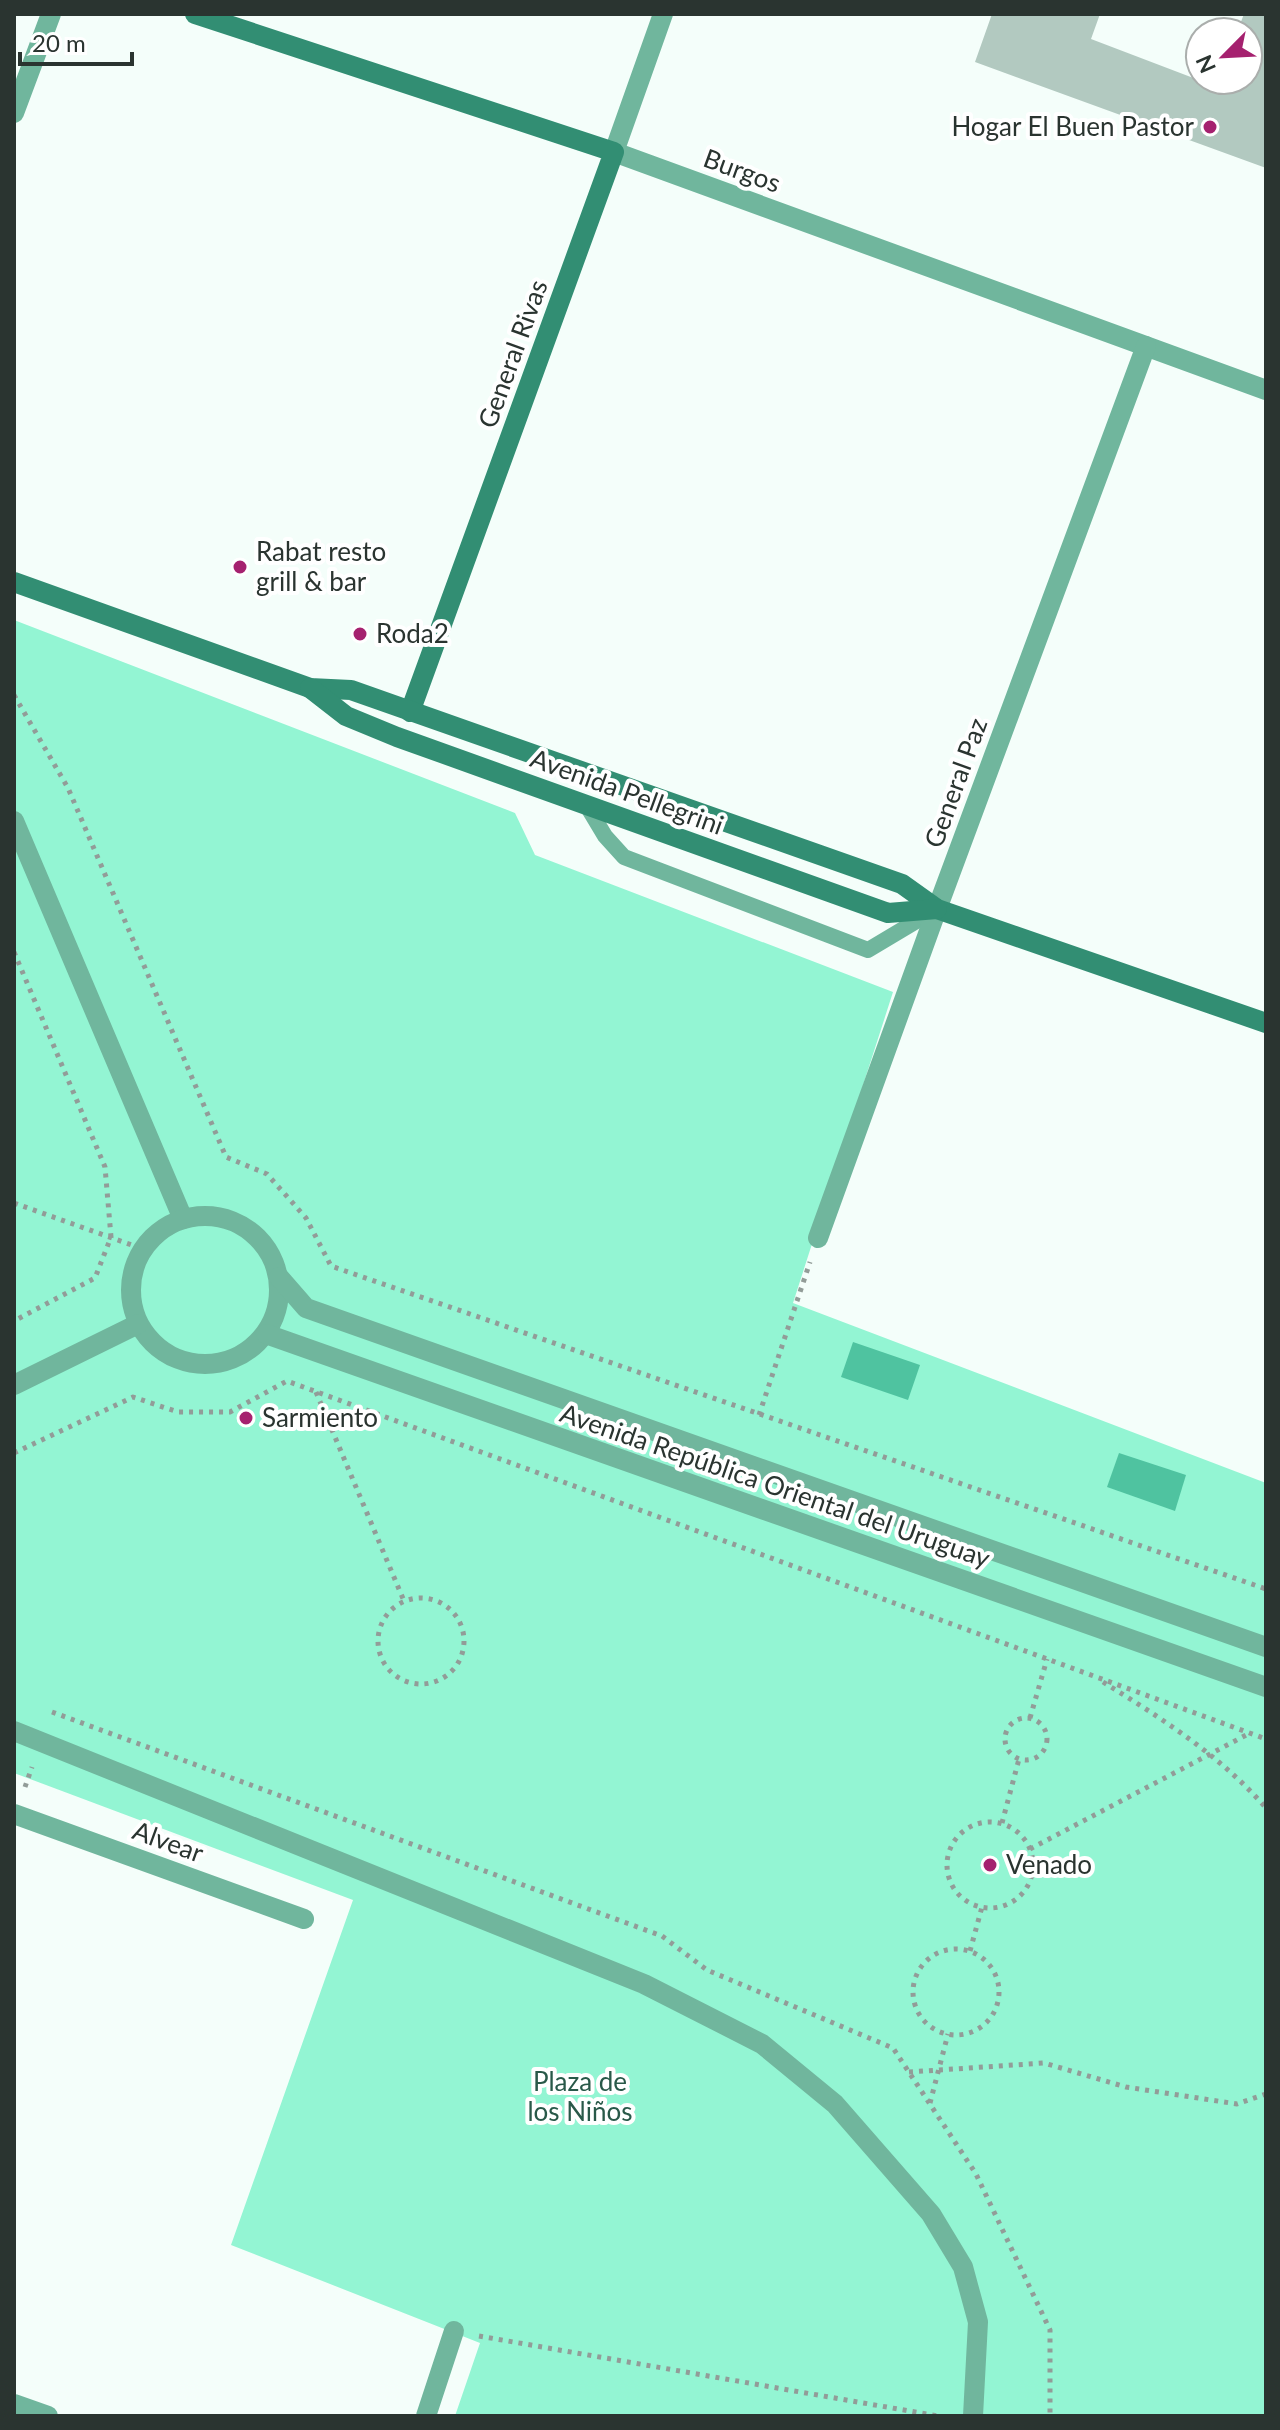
<svg xmlns="http://www.w3.org/2000/svg" width="1280" height="2430" font-family="Lato,sans-serif">
<style>
.green{fill:#93f5d3}
.water{fill:#4fc3a0}
.building{fill:#b2c9c0}
.lines{fill:none;stroke-linecap:round;stroke-linejoin:round}
.path{stroke:#929c98;stroke-width:5;stroke-dasharray:4 6;stroke-linecap:butt}
.lane{stroke:#70b69d;stroke-width:16}
.street{stroke:#70b69d;stroke-width:20}
.secondary{stroke:#328e73;stroke-width:20}
.poi-dot{fill:#a5216f;stroke:#fff;stroke-width:3}
.labels{text-anchor:middle;stroke-width:8;stroke-linejoin:round;paint-order:stroke}
.poi-label{font-size:26px;fill:#2a3430;stroke:#fff;text-anchor:start}
.street-label{font-size:26px;fill:#2a3430;stroke:#fff}
.park-label{font-size:26px;fill:#295949;stroke:#fff}
</style>
<rect width="100%" height="100%" fill="#f4fefa"/>
<polygon class="green" points="14,620 515,813 535,855 893,992 793,1303 1266,1483 1266,2416 455,2416 480,2343 231,2245 353,1900 14,1773"/>
<g class="water">
<polygon points="853,1342 920,1365 908,1400 841,1377"/>
<polygon points="1119,1453 1186,1475 1175,1511 1107,1487"/>
</g>
<polygon class="building" points="992,14 1100,14 1091,39 1217,87 1220,80 1248,80 1248,32 1237,32 1244,14 1266,14 1266,168 975,62"/>
<g class="lines">
<g class="path">
<polyline points="14,695 68,788 226,1157 267,1174 306,1218 331,1266 1266,1589"/>
<polyline points="14,952 105,1167 111,1237 95,1278 14,1321"/>
<polyline points="14,1203 143,1249"/>
<polyline points="316,1392 404,1601"/>
<polyline points="759,1415 810,1262"/>
<polyline points="14,1453 133,1397 178,1412 230,1412 287,1381 1266,1739"/>
<circle cx="421" cy="1641" r="43"/>
<path d="M1103 1682C1161 1718 1221 1756 1266 1808"/>
<polyline points="52,1712 662,1936 707,1970 893,2048 976,2174 1050,2330 1050,2416"/>
<circle cx="1026" cy="1739" r="21"/>
<polyline points="1030,1718 1047,1659"/>
<polyline points="25,1787 32,1767"/>
<circle cx="990" cy="1865" r="43"/>
<polyline points="1002,1823 1019,1759"/>
<polyline points="1030,1849 1250,1733"/>
<circle cx="956" cy="1992" r="43"/>
<polyline points="970,1951 982,1907"/>
<polyline points="909,2072 1044,2063 1126,2087 1237,2104 1266,2094"/>
<polyline points="930,2103 948,2034"/>
<polyline points="479,2336 938,2416"/>
</g>
<polyline class="lane" points="587,806 605,836 624,857 868,950 935,910"/>
<g class="street">
<polyline points="663,14 614,152 1266,390"/>
<polyline points="14,113 51,14"/>
<polyline points="14,821 183,1219"/>
<circle cx="205" cy="1290" r="74"/>
<polyline points="818,1238 937,909 1146,346"/>
<polyline points="279,1277 306,1308 1266,1647"/>
<polyline points="266,1334 1266,1687"/>
<polyline points="14,1385 138,1324"/>
<polyline points="14,1731 644,1984 762,2044 835,2104 931,2214 963,2267 978,2322 973,2416"/>
<polyline points="14,1814 304,1919"/>
<polyline points="14,2404 48,2416"/>
<polyline points="426,2416 454,2331"/>
</g>
<g class="secondary">
<polyline points="195,14 614,152 410,712"/>
<polyline points="14,582 310,688 351,690 902,884 937,909 1266,1023"/>
<polyline points="310,688 346,716 397,737 888,913 937,909"/>
</g>
</g>
<g class="poi-dot">
<circle cx="1210" cy="127" r="8"/>
<circle cx="240" cy="567" r="8"/>
<circle cx="360" cy="634" r="8"/>
<circle cx="246" cy="1418" r="8"/>
<circle cx="990" cy="1865" r="8"/>
</g>
<g class="labels">
<g class="poi-label">
<text x="1194" y="136" text-anchor="end">Hogar El Buen Pastor</text>
<text x="256" y="561">Rabat resto<tspan x="256" dy="30">grill &amp; bar</tspan></text>
<text x="376" y="643">Roda2</text>
<text x="262" y="1427">Sarmiento</text>
<text x="1006" y="1874">Venado</text>
</g>
<g class="street-label">
<text transform="translate(742 171) rotate(20)" y="9">Burgos</text>
<text transform="translate(513 354) rotate(-70)" y="9">General Rivas</text>
<text transform="translate(956 783) rotate(-70)" y="9">General Paz</text>
<text transform="translate(627 792) rotate(20)" y="9">Avenida Pellegrini</text>
<text transform="translate(775 1486) rotate(19)" y="9">Avenida República Oriental del Uruguay</text>
<text transform="translate(168 1842) rotate(20)" y="9">Alvear</text>
</g>
<g class="park-label">
<text x="580" y="2091">Plaza de<tspan x="580" dy="30">los Niños</tspan></text>
</g>
</g>
<rect width="1280" height="2430" fill="none" stroke="#2a3430" stroke-width="32"/>
<g transform="translate(1224 56) rotate(246)"><circle r="38" fill="#ffffff" stroke="#aaaeac" stroke-width="2"/>
<path d="M0-6L14 30L0 20L-14 30Z" fill="#a5216f"/>
<text y="-12" font-size="22" font-weight="bold" text-anchor="middle" fill="#2a3430">N</text>
</g>
<path d="M20 52v12h112v-12" fill="none" stroke="#2a3430" stroke-width="4"/>
<text x="32" y="52" font-size="24" fill="#2a3430" stroke="#ffffff" stroke-width="6" paint-order="stroke">20 m</text>
</svg>
